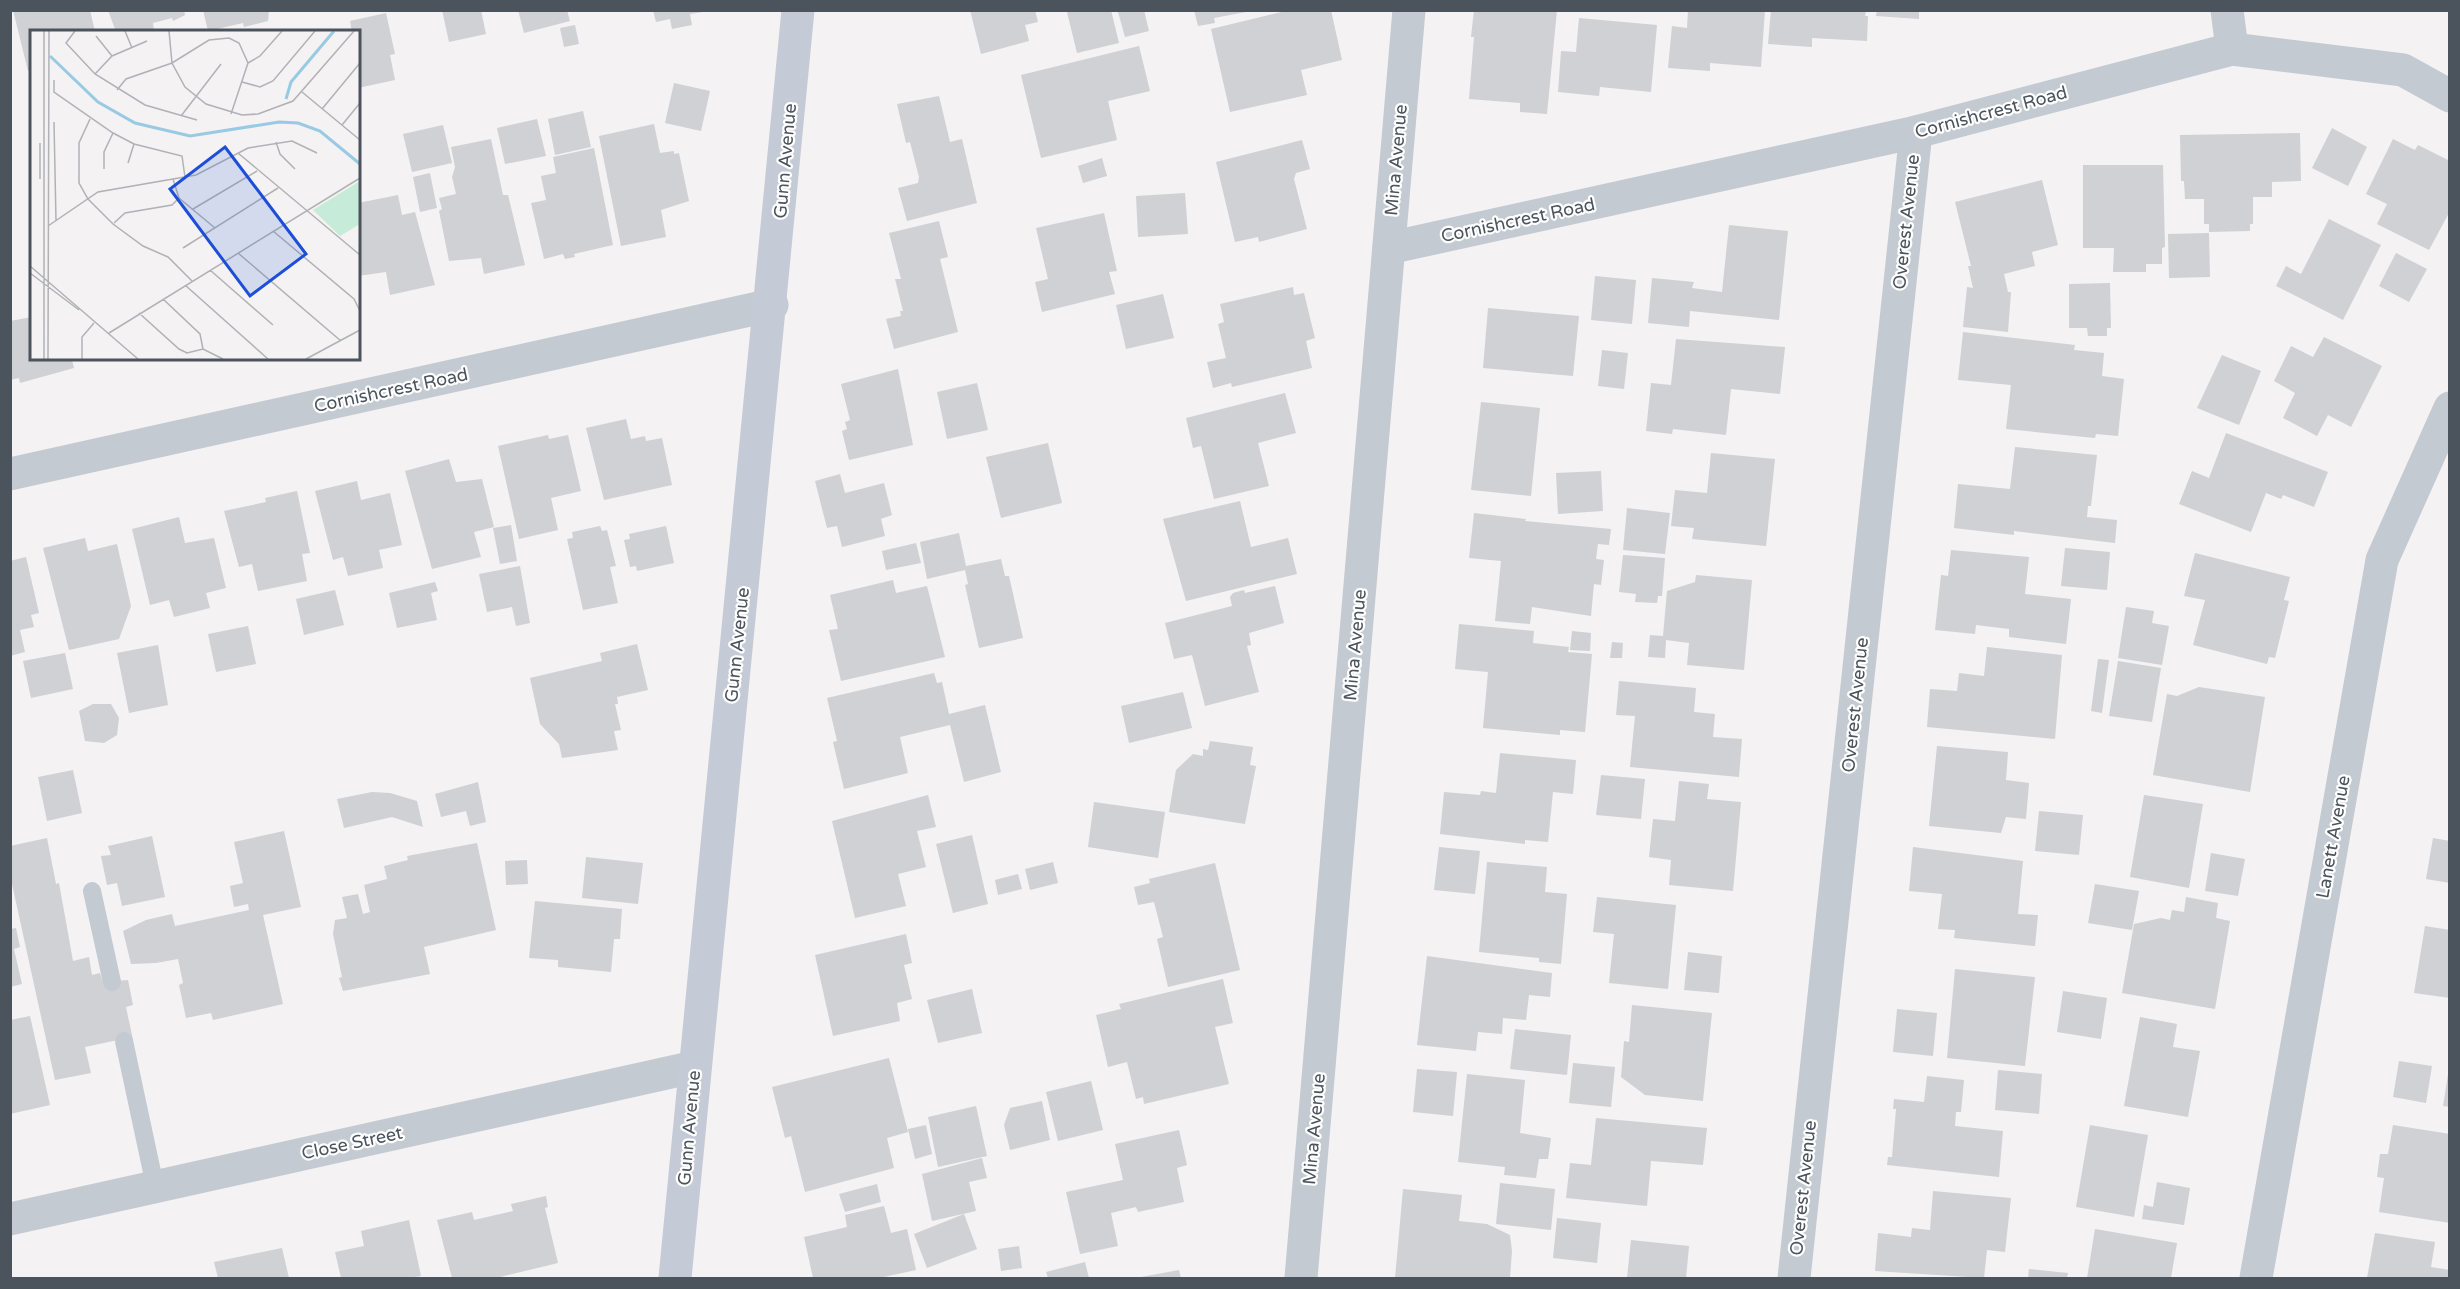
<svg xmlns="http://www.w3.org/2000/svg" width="2460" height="1289" font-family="'Varela Round',sans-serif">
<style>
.building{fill:#cfd1d5}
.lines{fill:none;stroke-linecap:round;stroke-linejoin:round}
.lane{stroke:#c4cad2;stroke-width:18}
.street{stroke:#c4cad2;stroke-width:33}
.secondary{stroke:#c5cbd6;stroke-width:33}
.labels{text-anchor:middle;stroke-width:4.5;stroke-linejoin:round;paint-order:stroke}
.street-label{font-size:18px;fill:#4b535d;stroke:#fff}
.inset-river{fill:none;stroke:#98cae4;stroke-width:3}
.inset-road{fill:none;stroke:#b0b2b6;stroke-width:1.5}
.view{fill:#1d4ed8;fill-opacity:0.15;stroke:#1d4ed8;stroke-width:3}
.inset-edge{fill:none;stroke:#4b535d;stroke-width:3}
</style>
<rect width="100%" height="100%" fill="#f4f2f2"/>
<g class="building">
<polygon points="13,10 90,10 95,32 32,32 32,70 28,71"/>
<polygon points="108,10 184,10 185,15 173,21 172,18 153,23 154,32 116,32"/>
<polygon points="203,10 269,10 268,21 244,27 243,23 208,31"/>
<polygon points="442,10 481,10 486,34 449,42"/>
<polygon points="518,10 567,10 570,21 524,33"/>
<polygon points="653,10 703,10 703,12 690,14 692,25 672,29 670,19 656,22"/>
<polygon points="970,10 1035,10 1038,22 1025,25 1029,41 981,54"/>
<polygon points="1073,10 1111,10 1119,43 1077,53 1067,12"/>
<polygon points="1124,10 1144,10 1149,31 1125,37 1118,12"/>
<polygon points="1194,10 1246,10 1246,12 1214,18 1215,23 1198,26"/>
<polygon points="1290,10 1331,10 1342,60 1301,70 1307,95 1230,112 1211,29"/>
<polygon points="1474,10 1557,10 1547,114 1520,112 1520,103 1469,99 1474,37 1471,37"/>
<polygon points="1688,10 1765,10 1761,67 1710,63 1710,71 1668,68 1672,26 1687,28"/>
<polygon points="1771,10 1866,10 1865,16 1868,16 1867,41 1812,38 1812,47 1768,44"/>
<polygon points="1877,10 1919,10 1919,19 1876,16"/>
<polygon points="386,13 395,54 390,55 395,80 358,88 358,32 352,32 350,21"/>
<polygon points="1579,18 1657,25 1651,92 1600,87 1599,96 1558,92 1561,51 1576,52"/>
<polygon points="575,25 579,44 564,47 560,28"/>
<polygon points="1139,46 1150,91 1108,101 1117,140 1041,158 1021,75"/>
<polygon points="674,83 710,91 701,131 665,123"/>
<polygon points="939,96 950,142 962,139 977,203 907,221 898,188 918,183 919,177 910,142 906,143 897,104"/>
<polygon points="583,111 591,147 555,155 548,119"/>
<polygon points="537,119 546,156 505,164 497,128"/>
<polygon points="654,124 660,153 674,151 674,154 679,153 689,201 661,210 666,237 621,246 599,136"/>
<polygon points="443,125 452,163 412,172 403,134"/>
<polygon points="2332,128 2367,147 2348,186 2312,168"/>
<polygon points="2300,133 2301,181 2272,182 2272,197 2253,197 2253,224 2250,224 2250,231 2209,232 2209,224 2204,224 2204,199 2185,199 2184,181 2181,181 2180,135"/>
<polygon points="491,139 503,195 508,195 525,265 484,274 481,258 449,261 439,211 442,209 439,198 456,194 452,177 455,167 451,147"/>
<polygon points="2393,139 2415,150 2418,145 2450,161 2450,211 2429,250 2377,224 2387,204 2366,194"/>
<polygon points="1302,140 1310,169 1296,173 1294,179 1307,229 1259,242 1258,237 1235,242 1216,162"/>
<polygon points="594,148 613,245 574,254 575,257 565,259 563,254 544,259 531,203 546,200 541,176 556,173 553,157"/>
<polygon points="1102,158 1107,176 1083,183 1078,166"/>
<polygon points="2083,165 2163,165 2165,247 2162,248 2162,264 2146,264 2146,272 2113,272 2114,248 2083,248"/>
<polygon points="430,173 437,208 420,212 413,177"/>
<polygon points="2042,180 2058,245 2032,252 2035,266 2004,274 2008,292 2011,292 2008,332 1963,327 1967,287 1973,288 1968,266 1971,266 1955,202"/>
<polygon points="1185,193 1188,234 1138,237 1136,196"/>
<polygon points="398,195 402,215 415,212 435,285 390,295 386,272 358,276 358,221 361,221 358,203"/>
<polygon points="1104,213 1117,271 1109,272 1115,294 1042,312 1035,282 1048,279 1036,228"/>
<polygon points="2329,219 2381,245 2343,320 2276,286 2286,266 2301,274"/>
<polygon points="939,221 948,257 940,259 958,332 894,349 886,319 901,316 900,311 903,311 895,279 901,279 889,233"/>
<polygon points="1729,225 1788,231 1779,320 1690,311 1689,327 1648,323 1652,278 1694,282 1692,288 1722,292"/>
<polygon points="2209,233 2210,277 2169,278 2168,234"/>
<polygon points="2396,253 2427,269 2409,302 2379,286"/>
<polygon points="1595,276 1636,280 1632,324 1591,320"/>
<polygon points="2110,283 2111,328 2107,328 2107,336 2088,336 2087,328 2069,328 2069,284"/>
<polygon points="1293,287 1294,295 1304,293 1315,338 1306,341 1312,368 1232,387 1231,383 1213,388 1207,362 1226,358 1218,324 1224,322 1220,304"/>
<polygon points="1163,294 1174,338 1126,349 1116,305"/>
<polygon points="1488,308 1579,316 1573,376 1483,368"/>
<polygon points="32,317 32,358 68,358 68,361 72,360 74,368 20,383 19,378 10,380 10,321"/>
<polygon points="1963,332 2075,345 2074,350 2104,353 2102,376 2124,379 2118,436 2096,434 2095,438 2006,429 2011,385 1958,380"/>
<polygon points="2324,337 2382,366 2351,427 2328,415 2317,436 2283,418 2295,393 2274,381 2291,346 2313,357"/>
<polygon points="1676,339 1785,347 1780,394 1731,389 1726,435 1673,429 1672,434 1646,431 1651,383 1671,385"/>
<polygon points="1602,350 1628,353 1624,389 1598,386"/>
<polygon points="2222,355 2261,371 2239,425 2197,408"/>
<polygon points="898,369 913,445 849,460 842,431 847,429 845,422 850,420 841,384"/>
<polygon points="977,383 988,430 947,439 937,392"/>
<polygon points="1285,393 1296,433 1258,443 1269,486 1214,499 1201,446 1193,448 1186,418"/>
<polygon points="1481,402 1540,408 1531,496 1471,490"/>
<polygon points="626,419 631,439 645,436 646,441 662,438 672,485 604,500 586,428"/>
<polygon points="2226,433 2328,472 2314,507 2283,495 2281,499 2266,493 2251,532 2179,504 2192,471 2209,478"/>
<polygon points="548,435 549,439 568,435 581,491 551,498 558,530 519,539 498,446"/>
<polygon points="1048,443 1062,503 1001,518 986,457"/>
<polygon points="2015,447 2097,455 2091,506 2088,506 2087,517 2117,520 2115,543 2014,531 2014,535 1954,528 1958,484 2010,489"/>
<polygon points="1711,453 1775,459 1766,546 1692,539 1694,528 1671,526 1675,490 1707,493"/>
<polygon points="449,459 456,482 482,479 494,527 474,532 481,557 432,569 405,471"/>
<polygon points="1601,471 1603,511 1558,514 1556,473"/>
<polygon points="840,474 845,493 884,483 892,515 881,519 885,536 842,547 837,526 827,528 815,481"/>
<polygon points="357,481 361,500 390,493 402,545 379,550 383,568 348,576 343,557 333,560 315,491"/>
<polygon points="297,491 310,553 302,554 307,581 258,591 252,564 239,567 224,511 266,502 265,498"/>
<polygon points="1240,501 1251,547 1288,538 1297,574 1186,601 1163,519"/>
<polygon points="1627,508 1670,513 1665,554 1623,550"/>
<polygon points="1474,513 1526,519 1525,521 1611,529 1609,545 1598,544 1596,559 1604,560 1601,585 1594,584 1591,616 1532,607 1530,624 1495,621 1501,561 1469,558"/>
<polygon points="179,517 185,543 214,538 226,588 206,593 210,608 174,617 169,600 150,605 132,529"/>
<polygon points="511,525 517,561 500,564 493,528"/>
<polygon points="600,526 602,531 607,530 616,566 610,567 618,603 583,610 567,539 573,538 572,532"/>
<polygon points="666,526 674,563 637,571 636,566 630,567 624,540 630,539 629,534"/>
<polygon points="959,533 966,566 1001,559 1005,576 1009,576 1023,638 979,648 965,585 968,584 965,570 927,579 920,542"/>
<polygon points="85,538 88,551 117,544 131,606 119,639 69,650 43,548"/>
<polygon points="916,543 921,563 886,570 882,551"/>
<polygon points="2065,548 2110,552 2107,590 2061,586"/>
<polygon points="1951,550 2029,557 2025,594 2071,599 2066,644 2009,637 2009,629 1976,625 1975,634 1935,630 1941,575 1948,576"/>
<polygon points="2195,553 2290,577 2284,600 2289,601 2275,658 2269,657 2267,664 2193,645 2205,600 2184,596"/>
<polygon points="1623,555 1665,558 1662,596 1658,596 1657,603 1635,602 1636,594 1619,592"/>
<polygon points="26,557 39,613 31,615 34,627 20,630 25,652 10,656 10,561"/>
<polygon points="520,566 530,623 516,626 512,607 487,612 479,574"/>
<polygon points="1696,575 1752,580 1744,670 1687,665 1689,643 1666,640 1665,658 1648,657 1650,635 1663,636 1667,591 1695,582"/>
<polygon points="893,580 896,593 927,586 945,657 841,681 829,630 838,629 830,595"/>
<polygon points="435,582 438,591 431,593 437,620 397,628 389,593"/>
<polygon points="1275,586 1284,623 1249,633 1251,645 1247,646 1259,692 1205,706 1192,655 1174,659 1165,623 1232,606 1230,597 1233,593 1244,590 1245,593"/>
<polygon points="335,590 344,625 304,635 296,599"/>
<polygon points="2126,607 2154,611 2152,623 2169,626 2162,665 2118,658"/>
<polygon points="1459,624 1534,631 1533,643 1569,647 1568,652 1592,654 1585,732 1560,730 1560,735 1483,728 1488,672 1455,669"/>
<polygon points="248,626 256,664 216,672 208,634"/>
<polygon points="1572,631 1591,633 1590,651 1570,650"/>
<polygon points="1612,642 1623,643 1622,658 1610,658"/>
<polygon points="637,644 648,690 617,697 618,704 615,704 621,730 614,731 618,750 562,758 559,744 540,724 530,678 602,661 600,653"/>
<polygon points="158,645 168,705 129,713 117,653"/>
<polygon points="1987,647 2062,655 2055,739 1927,727 1930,689 1957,691 1959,673 1984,676"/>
<polygon points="65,653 73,689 31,698 23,661"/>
<polygon points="2098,659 2109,660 2102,713 2091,711"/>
<polygon points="2118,661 2161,668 2152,722 2109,716"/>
<polygon points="934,673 937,683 942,682 949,714 985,705 1001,772 964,782 950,725 900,737 908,773 844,789 833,742 837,741 827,698"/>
<polygon points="1619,681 1696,688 1694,712 1715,714 1713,737 1742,739 1739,777 1630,767 1635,716 1616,715"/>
<polygon points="2199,687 2265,697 2250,792 2153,775 2167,694 2177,696"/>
<polygon points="1183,692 1192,728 1129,743 1121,706"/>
<polygon points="93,704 111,704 119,718 117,735 104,743 85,741 79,711"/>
<polygon points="1210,741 1253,747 1250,765 1256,766 1245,824 1169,812 1176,770 1193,754 1203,756 1203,749 1208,750"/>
<polygon points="1937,746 2008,752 2006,780 2029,783 2026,819 2006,817 2001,833 1929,826"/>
<polygon points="1500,753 1576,760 1573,794 1553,792 1548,842 1525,840 1525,844 1440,834 1444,792 1480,795 1481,791 1496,793"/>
<polygon points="73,770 82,813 47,821 38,777"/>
<polygon points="1601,775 1645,779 1641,819 1596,815"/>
<polygon points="1679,781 1709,784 1707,799 1741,802 1733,891 1669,885 1671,860 1649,857 1653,819 1675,821"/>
<polygon points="478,782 486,822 470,826 466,811 441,817 435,794"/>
<polygon points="372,792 390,793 417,801 423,827 392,817 344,828 337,799"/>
<polygon points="928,795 936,827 917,831 926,867 898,874 906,906 855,918 832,821"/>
<polygon points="2144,795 2203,804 2189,888 2130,877"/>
<polygon points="1094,802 1165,812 1158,858 1088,847"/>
<polygon points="2039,811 2083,815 2079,855 2035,851"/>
<polygon points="284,831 301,907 263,915 283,1004 213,1020 211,1013 186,1018 179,985 183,983 178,959 156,963 131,964 123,931 146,920 172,914 175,926 249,910 248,904 234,907 230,886 243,883 234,842"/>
<polygon points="972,835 988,904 953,913 936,844"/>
<polygon points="152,836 165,897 122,906 117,883 107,885 101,856 111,855 108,846"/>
<polygon points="47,838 56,884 59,883 73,961 89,957 92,975 100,973 103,982 128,980 133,1005 126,1007 133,1040 118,1040 85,1047 91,1073 55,1080 10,875 10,846"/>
<polygon points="2433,838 2450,841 2450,883 2426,879"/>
<polygon points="477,843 496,930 424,947 430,974 343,991 339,978 342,977 333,934 335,920 347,918 342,897 358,894 363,914 370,912 364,885 387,879 384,866 408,860 407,856"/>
<polygon points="1439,847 1480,851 1475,894 1434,890"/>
<polygon points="1913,847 2023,861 2018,914 2038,915 2035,946 1954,938 1955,930 1938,929 1942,894 1909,891"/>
<polygon points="2211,853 2245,859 2238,896 2205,891"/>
<polygon points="586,857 643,863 638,904 582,898"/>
<polygon points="527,860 528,884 506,885 505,861"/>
<polygon points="1053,862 1058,883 1030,890 1025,869"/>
<polygon points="1487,862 1547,867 1545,892 1567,894 1561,964 1539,962 1539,958 1479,952"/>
<polygon points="1215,863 1240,970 1168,987 1157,939 1163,937 1154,902 1138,905 1134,887 1150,883 1149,879"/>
<polygon points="1018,874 1022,889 998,895 995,880"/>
<polygon points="2095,884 2139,891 2132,930 2088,923"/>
<polygon points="1597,897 1676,905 1668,989 1609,983 1614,934 1593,932"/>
<polygon points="2186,897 2218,903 2216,918 2230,921 2215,1009 2122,993 2134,924 2161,918 2170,920 2172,910 2184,912"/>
<polygon points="535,901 622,909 620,939 614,939 611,972 558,967 558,960 529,958"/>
<polygon points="2425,926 2450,930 2450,998 2414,993"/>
<polygon points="16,928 20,947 14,949 22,984 10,987 10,929"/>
<polygon points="906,934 912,963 904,965 912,999 897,1003 900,1021 833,1036 815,955"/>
<polygon points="1688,952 1722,956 1719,993 1684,990"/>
<polygon points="1427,956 1552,973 1550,997 1529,995 1526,1020 1503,1018 1502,1034 1478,1032 1476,1051 1417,1045"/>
<polygon points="1955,969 2035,977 2025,1066 1947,1058"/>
<polygon points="1223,979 1233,1023 1215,1027 1229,1084 1144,1104 1143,1097 1136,1099 1127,1062 1108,1067 1096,1015 1121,1009 1119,1004"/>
<polygon points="972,989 982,1033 938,1043 927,1000"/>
<polygon points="2063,991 2107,998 2101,1039 2057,1032"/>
<polygon points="1632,1005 1712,1013 1703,1101 1645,1095 1621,1077 1624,1041 1629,1042"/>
<polygon points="1897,1009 1937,1013 1933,1056 1893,1052"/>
<polygon points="30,1016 50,1105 10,1114 10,1020"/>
<polygon points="2140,1017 2177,1024 2173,1047 2200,1051 2188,1117 2124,1106"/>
<polygon points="1515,1029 1571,1035 1567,1075 1510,1069"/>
<polygon points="889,1058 908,1132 887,1138 894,1168 805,1192 791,1136 785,1138 772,1087"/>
<polygon points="2399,1061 2432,1066 2426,1103 2393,1097"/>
<polygon points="1573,1063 1615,1067 1611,1107 1569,1103"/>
<polygon points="1417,1069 1457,1072 1453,1116 1413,1112"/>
<polygon points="1998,1070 2042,1074 2039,1114 1995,1110"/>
<polygon points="1467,1074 1525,1080 1520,1133 1551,1138 1548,1159 1539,1159 1536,1178 1504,1175 1505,1167 1458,1162"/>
<polygon points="2448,1074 2450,1074 2450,1107 2443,1106"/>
<polygon points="1927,1076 1964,1080 1961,1112 1956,1112 1955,1126 2003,1131 1999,1177 1887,1165 1888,1157 1892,1157 1896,1109 1893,1109 1894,1099 1924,1102"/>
<polygon points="1091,1081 1103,1130 1058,1141 1046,1092"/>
<polygon points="1042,1101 1050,1140 1010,1150 1004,1125 1010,1108"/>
<polygon points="976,1106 987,1156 938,1167 928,1117"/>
<polygon points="1596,1118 1707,1128 1703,1165 1651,1161 1647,1206 1566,1198 1570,1163 1591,1165"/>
<polygon points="926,1125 932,1154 915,1159 908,1129"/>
<polygon points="2090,1125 2148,1135 2134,1217 2076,1207"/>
<polygon points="2393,1125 2450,1134 2450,1223 2379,1212 2384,1178 2377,1177 2380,1154 2388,1154"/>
<polygon points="1179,1130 1187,1165 1177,1168 1184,1202 1138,1212 1136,1207 1111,1213 1118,1246 1080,1254 1066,1192 1123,1180 1115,1144"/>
<polygon points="982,1158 987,1178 969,1182 976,1211 932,1221 922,1174"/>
<polygon points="2157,1182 2190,1188 2184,1225 2142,1219 2144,1205 2153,1207"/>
<polygon points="1500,1183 1555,1189 1551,1230 1496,1224"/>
<polygon points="877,1184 881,1202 845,1212 839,1194"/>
<polygon points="1403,1189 1462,1195 1459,1221 1487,1224 1510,1235 1512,1251 1510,1278 1395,1278"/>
<polygon points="1933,1191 2011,1198 2005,1252 1987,1250 1984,1278 1875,1271 1878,1233 1911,1237 1912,1228 1930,1230"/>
<polygon points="546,1196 548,1207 545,1208 558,1263 496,1278 452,1278 437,1220 472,1212 474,1220 513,1211 511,1204"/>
<polygon points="884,1206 891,1233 907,1229 916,1270 879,1278 813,1278 804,1237 847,1227 845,1215"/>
<polygon points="964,1214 977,1249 927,1268 914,1234"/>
<polygon points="1557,1218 1601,1223 1597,1263 1553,1258"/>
<polygon points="409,1220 421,1276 408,1278 341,1278 335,1252 364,1246 361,1231"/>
<polygon points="2095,1229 2177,1243 2171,1278 2087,1278"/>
<polygon points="2375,1233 2435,1242 2431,1267 2450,1270 2450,1278 2367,1278"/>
<polygon points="1631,1240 1689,1246 1686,1278 1627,1278"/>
<polygon points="1019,1246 1022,1268 1001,1271 998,1249"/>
<polygon points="282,1248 289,1278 218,1278 214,1262"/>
<polygon points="1085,1262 1089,1278 1048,1278 1046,1272"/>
<polygon points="2029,1269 2068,1273 2067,1278 2028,1278"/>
<polygon points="1179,1270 1181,1278 1141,1278 1141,1277"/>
</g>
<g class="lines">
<g class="lane">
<polyline points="92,891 112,982"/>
<polyline points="124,1041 155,1186"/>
</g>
<g class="street">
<polyline points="2227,10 2232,49"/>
<polyline points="1389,248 1916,132 2232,49 2403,70 2450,96"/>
<polyline points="10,474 772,305"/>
<polyline points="10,1219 694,1067"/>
<polyline points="1301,1278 1409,10"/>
<polyline points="1794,1278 1916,132"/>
<polyline points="2256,1278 2382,560 2450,408"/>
</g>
<polyline class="secondary" points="675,1278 798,10"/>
</g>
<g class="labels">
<g class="street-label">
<text transform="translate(1991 112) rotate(-15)" y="6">Cornishcrest Road</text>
<text transform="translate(1396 160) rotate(-85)" y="6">Mina Avenue</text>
<text transform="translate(785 161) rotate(-85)" y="6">Gunn Avenue</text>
<text transform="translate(1518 220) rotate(-12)" y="6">Cornishcrest Road</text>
<text transform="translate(1906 222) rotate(-84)" y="6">Overest Avenue</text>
<text transform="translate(391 390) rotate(-12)" y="6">Cornishcrest Road</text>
<text transform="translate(737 645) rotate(-84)" y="6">Gunn Avenue</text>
<text transform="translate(1355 645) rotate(-85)" y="6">Mina Avenue</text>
<text transform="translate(1855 705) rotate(-84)" y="6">Overest Avenue</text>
<text transform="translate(2333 837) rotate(-80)" y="6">Lanett Avenue</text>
<text transform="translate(689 1128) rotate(-85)" y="6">Gunn Avenue</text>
<text transform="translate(1314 1129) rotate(-85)" y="6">Mina Avenue</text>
<text transform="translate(352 1143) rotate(-12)" y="6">Close Street</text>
<text transform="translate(1803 1188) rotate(-84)" y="6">Overest Avenue</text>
</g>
</g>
<g transform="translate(30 30)">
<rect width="330" height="330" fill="#f4f2f2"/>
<path d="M330 151V194L310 206 283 180Z" fill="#c6ecd9"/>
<path class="inset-river" d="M20 26 68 72 105 93 160 106 249 92 268 93 290 101 330 134M256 69 261 52 304 1"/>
<path class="inset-road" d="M14 1V329M45 1 36 13 65 44 115 75 167 90M95 1 102 18M139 1 142 33 155 57 176 74 212 85 228 84 263 71 324 1M66 6 82 26M218 33 230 26 252 1M65 44 82 26 117 11M24 50V62L83 103 104 114 152 126 155 147M212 52 230 57 243 51 285 1M87 60 96 49 142 33 179 10 199 8 209 13 218 33 201 84M272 62 330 110M292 79 330 33M151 86 191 34M60 89 49 113V153L58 169 83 194 113 216 138 227 162 251M24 92 26 191M312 95 330 73M246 112 250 124 265 139M10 113V149M208 123 330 225M98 133 104 114M74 139V122L83 103M143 149 149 168 185 198M163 179 227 141M84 193 95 183 142 175 149 168M18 196 68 162 166 145 218 118 262 111 287 123M243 201 324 269 330 281M153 218 248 158M208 223 311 311M0 236 108 329M180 240 243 295M0 243 49 280M155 255 238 329M133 269 170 304 173 319M109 283 149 319 157 323 173 319 193 329M79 303 330 148M18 329 19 1M52 329V307L64 293M276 329 330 300"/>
<path class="view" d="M195 117 276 224 220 266 140 159Z"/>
<rect width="330" height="330" class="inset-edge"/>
</g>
<rect width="2460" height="1289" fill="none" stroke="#4b535d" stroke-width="24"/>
</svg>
